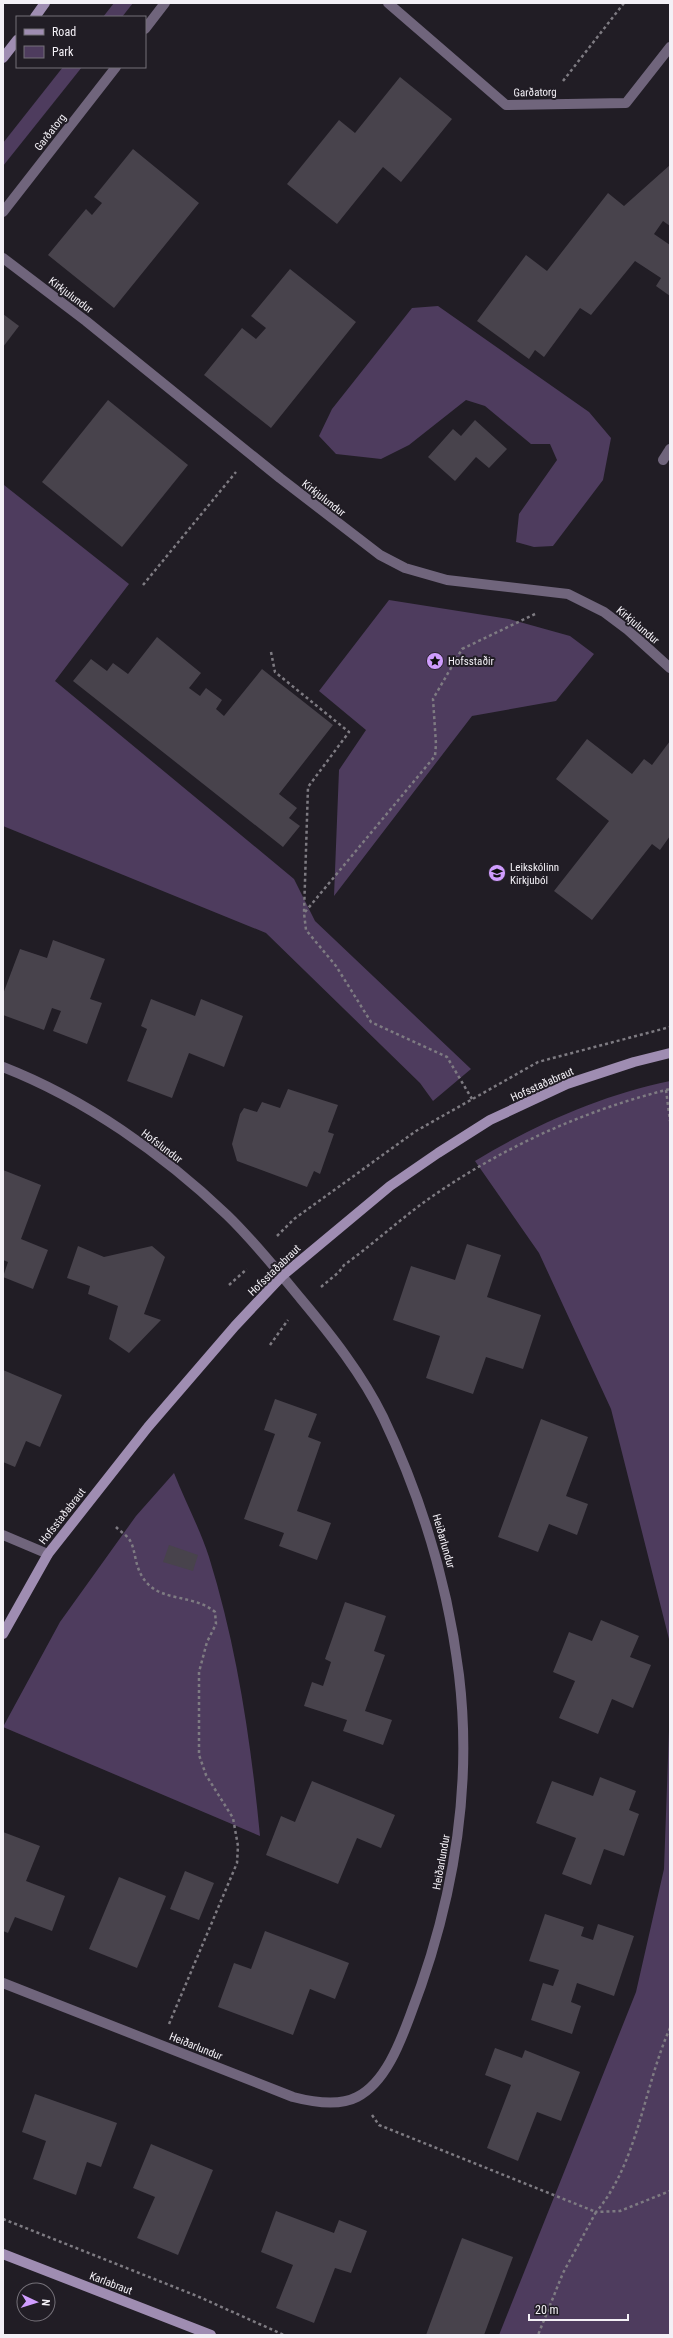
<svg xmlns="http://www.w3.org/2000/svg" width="673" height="2338" font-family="'Roboto Condensed',sans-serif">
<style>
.green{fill:#4e3c5e}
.building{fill:#48434c}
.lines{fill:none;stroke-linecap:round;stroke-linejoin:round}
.path{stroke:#7e7b82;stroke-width:2.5;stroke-dasharray:3 3;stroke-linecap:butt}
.lane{stroke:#70657c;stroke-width:10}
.street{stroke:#70657c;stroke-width:10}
.secondary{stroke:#9f8db2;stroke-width:10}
.labels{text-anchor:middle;stroke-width:4;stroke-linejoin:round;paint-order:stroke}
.street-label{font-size:11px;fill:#f3f0f6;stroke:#211d25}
.poi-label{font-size:11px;fill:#f3f0f6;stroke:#211d25;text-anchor:start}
</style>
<rect width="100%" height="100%" fill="#211d25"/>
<g class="green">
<polygon points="114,3 133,3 122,17 103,17"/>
<polygon points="63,67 82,67 3,166 3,143"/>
<polygon points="438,306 589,412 611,438 603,480 553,546 534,547 516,542 519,514 557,460 550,444 531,444 485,406 466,400 409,445 381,459 336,454 319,436 332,409 412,308"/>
<polygon points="4,485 129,584 55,681 294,879 315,921 471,1069 433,1101 420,1083 266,933 3,826"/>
<polygon points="389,600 509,619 570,636 594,654 556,701 472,716 334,896 339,770 366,730 319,691"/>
<path d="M670 1081V1643L611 1409 539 1253 475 1161C534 1125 602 1095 670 1081Z"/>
<path d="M174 1473C185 1501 200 1529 209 1557 237 1647 251 1742 260 1836L3 1727 60 1622 136 1516Z"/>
<polygon points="670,1703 670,2335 499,2335 636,1992 664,1869"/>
</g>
<g class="building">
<polygon points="400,77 452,119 401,182 383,167 337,224 287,184 339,120 355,133"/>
<polygon points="133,149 199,203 114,308 48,255 86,209 92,215 102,203 94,197"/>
<polygon points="670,165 670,226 663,221 654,234 670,245 670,296 656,286 661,278 635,261 591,315 580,308 544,357 535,350 529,359 477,321 526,255 547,271 608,193 624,206"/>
<polygon points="290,269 356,322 271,428 204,375 242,328 256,339 266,328 251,316"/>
<polygon points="3,314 19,326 3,347"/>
<polygon points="108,400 188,465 122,547 42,482"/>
<polygon points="475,420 507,449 489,468 476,457 455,481 428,457 453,429 461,436"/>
<polygon points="157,637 201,673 189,688 200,696 206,688 222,700 216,709 224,716 262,669 333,725 279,794 297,808 289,818 300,826 283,847 73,681 91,659 107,671 113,663 128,674"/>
<polygon points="587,739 632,774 644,759 652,765 670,741 670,836 660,850 652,844 592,920 554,891 609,821 556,779"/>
<polygon points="53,940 105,959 90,999 102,1003 87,1044 53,1031 61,1011 52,1008 44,1030 3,1015 3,994 20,949 47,958"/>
<polygon points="151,999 195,1016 201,999 243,1016 224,1067 189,1053 172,1098 127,1081 147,1029 141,1026"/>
<polygon points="288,1089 338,1105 328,1132 334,1134 320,1174 314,1171 307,1187 237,1161 232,1144 240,1114 244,1108 257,1112 262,1102 280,1108"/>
<polygon points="3,1170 41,1185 21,1239 48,1250 33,1289 3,1277 8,1262 3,1260"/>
<polygon points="467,1244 501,1255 487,1297 541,1315 523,1369 486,1357 473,1394 426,1378 440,1336 393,1320 411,1266 455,1280"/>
<polygon points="78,1246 104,1257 152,1246 165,1257 144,1314 161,1320 129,1353 109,1339 118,1306 88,1294 90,1286 67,1278"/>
<polygon points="3,1370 62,1395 40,1447 26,1441 15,1467 3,1462"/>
<polygon points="275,1399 317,1414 308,1437 321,1442 297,1511 331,1523 317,1560 279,1546 284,1533 244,1519 275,1434 264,1430"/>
<polygon points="541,1419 588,1437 566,1496 588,1504 577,1535 549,1524 538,1552 498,1537"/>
<polygon points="169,1545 198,1555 193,1571 163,1562"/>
<polygon points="345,1602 386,1616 374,1651 385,1655 365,1711 392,1720 383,1745 343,1731 347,1720 304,1706 312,1682 323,1686 331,1662 325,1659"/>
<polygon points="601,1620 639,1636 630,1657 651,1665 633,1708 612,1699 598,1734 559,1718 575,1681 553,1672 569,1632 592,1641"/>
<polygon points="600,1777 636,1791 629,1810 639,1814 624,1856 604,1849 591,1885 562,1874 576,1838 536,1823 552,1781 593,1796"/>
<polygon points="312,1781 395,1815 381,1848 357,1838 338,1884 266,1855 281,1816 295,1822"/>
<polygon points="3,1832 40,1846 26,1881 65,1896 52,1931 15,1917 8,1933 3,1931"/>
<polygon points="185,1871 214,1883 199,1920 170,1909"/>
<polygon points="119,1877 166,1896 137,1968 89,1949"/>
<polygon points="545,1914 584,1927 581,1936 593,1940 598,1924 634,1936 614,1996 577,1983 571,2002 581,2006 572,2034 531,2020 543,1983 553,1986 559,1970 529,1961"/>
<polygon points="265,1931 349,1963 335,1999 310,1989 293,2035 218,2007 234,1963 251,1969"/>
<polygon points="495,2048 522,2058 525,2050 580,2072 561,2121 537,2112 518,2161 487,2148 511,2085 485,2075"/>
<polygon points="35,2094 117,2123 101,2167 87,2162 76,2195 33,2179 46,2141 22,2132"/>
<polygon points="151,2144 213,2170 178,2255 137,2238 155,2197 133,2188"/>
<polygon points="276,2211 334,2233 339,2220 367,2231 351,2273 335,2268 314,2323 276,2308 293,2265 261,2252"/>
<polygon points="462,2238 513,2257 484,2335 426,2335"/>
</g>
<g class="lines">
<g class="path">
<polyline points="563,81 624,3"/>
<polyline points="143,585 236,472"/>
<polyline points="271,652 275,672 349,732 308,787 304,913 306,930 336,966 371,1022 447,1057 472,1099"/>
<polyline points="305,912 435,756 436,744 433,699 462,649 535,614"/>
<polyline points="666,1090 670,1121"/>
<polyline points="277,1236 294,1219 416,1131 538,1062 670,1027"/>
<polyline points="229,1285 247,1269"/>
<path d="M321 1287 339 1272 344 1265C372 1245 398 1221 427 1200 501 1148 582 1111 670 1089"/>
<polyline points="270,1345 288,1320"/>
<path d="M116 1527C120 1531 126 1535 129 1539 137 1550 133 1569 148 1584 164 1601 195 1595 215 1612L216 1624 207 1642 199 1672V1755L206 1775 233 1818 238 1846 237 1863 169 2024"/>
<path d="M670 2028C644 2086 638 2163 596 2212L620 2211 670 2191"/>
<polyline points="372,2115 379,2125 596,2212 563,2273 538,2335"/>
<polyline points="3,2219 197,2296 284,2335"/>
</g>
<g class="lane">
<polyline points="388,3 506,105 626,103 670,47"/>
<polyline points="663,460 670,449"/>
</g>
<g class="street">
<polyline points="145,29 165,3"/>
<polyline points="3,212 116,67"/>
<polyline points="3,258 86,321 280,478 380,555 405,568 447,580 568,594 604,612 628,630 670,668"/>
<path d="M3 1067C85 1099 163 1154 227 1215 253 1240 277 1270 301 1299 331 1335 362 1374 383 1417 422 1499 448 1585 459 1675 473 1792 452 1907 410 2016 400 2043 385 2083 357 2097 338 2107 312 2102 293 2097L3 1983"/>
<polyline points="3,1535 48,1554"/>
</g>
<g class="secondary">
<polyline points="35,17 45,3"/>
<polyline points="3,58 17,40"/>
<polyline points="3,1634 48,1554 148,1427 235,1326 282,1276 390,1186 438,1153 490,1120 567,1084 634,1062 670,1053"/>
<polyline points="3,2254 211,2335"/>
</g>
</g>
<defs>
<g id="sight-disc" transform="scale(0.9)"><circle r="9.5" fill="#d09dfe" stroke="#211d25"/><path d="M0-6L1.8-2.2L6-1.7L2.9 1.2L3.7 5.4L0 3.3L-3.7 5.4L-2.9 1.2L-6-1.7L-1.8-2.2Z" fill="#111"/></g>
<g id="school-disc" transform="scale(0.9)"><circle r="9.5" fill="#d09dfe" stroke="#211d25"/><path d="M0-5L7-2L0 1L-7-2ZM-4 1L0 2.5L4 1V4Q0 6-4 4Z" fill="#111"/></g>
</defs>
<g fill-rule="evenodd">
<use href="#sight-disc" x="435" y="661"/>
<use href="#school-disc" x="497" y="873"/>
</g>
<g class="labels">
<g class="street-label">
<text transform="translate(535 92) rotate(-1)" y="4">Garðatorg</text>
<text transform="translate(50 132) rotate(-52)" y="4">Garðatorg</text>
<text transform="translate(71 295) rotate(37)" y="4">Kirkjulundur</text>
<text transform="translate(324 498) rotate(38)" y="4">Kirkjulundur</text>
<text transform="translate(638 625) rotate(40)" y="4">Kirkjulundur</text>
<text transform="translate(542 1084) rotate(-24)" y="4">Hofsstaðabraut</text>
<text transform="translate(162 1146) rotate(37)" y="4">Hofslundur</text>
<text transform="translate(274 1270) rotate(-44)" y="4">Hofsstaðabraut</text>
<text transform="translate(62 1516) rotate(-52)" y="4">Hofsstaðabraut</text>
<text transform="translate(444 1541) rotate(74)" y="4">Heiðarlundur</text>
<text transform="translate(441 1862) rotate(-80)" y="4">Heiðarlundur</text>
<text transform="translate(196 2046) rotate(22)" y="4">Heiðarlundur</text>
<text transform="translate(111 2283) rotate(21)" y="4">Karlabraut</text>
</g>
<g class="poi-label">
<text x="448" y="665">Hofsstaðir</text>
<text x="510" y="871">Leikskólinn<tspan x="510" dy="13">Kirkjuból</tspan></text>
</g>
</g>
<rect width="673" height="2338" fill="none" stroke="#f3f0f6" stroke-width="8"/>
<rect x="16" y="16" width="130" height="52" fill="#211d25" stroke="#757179"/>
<rect x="24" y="29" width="20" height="6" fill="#9f8db2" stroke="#757179"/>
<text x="52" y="36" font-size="12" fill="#f3f0f6">Road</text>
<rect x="24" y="46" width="20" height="12" fill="#4e3c5e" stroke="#757179"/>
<text x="52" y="56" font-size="12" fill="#f3f0f6">Park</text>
<g transform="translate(36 2302) rotate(94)"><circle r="19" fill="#211d25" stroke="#757179"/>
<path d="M0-3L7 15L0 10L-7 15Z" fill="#d09dfe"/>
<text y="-6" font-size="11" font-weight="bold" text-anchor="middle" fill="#f3f0f6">N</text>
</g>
<path d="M529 2314v6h99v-6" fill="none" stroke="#f3f0f6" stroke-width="2"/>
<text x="535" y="2314" font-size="12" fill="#f3f0f6" stroke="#211d25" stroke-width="3" paint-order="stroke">20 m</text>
</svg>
